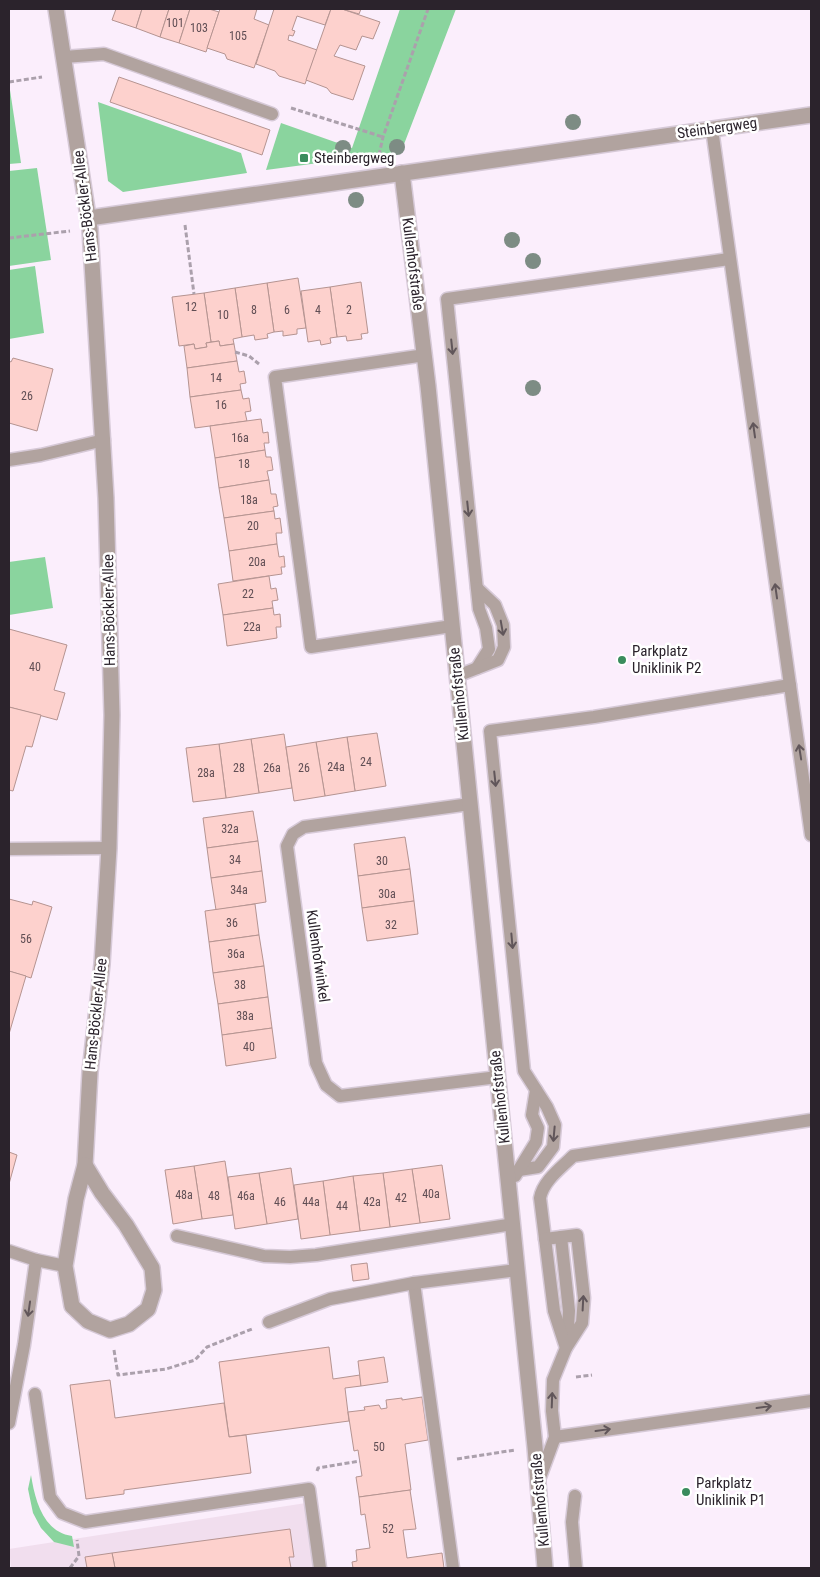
<svg xmlns="http://www.w3.org/2000/svg" width="820" height="1577" font-family="'Roboto Condensed',sans-serif">
<style>
.medical{fill:#f1deee}
.green{fill:#8ad49e}
.building{fill:#fdd1cd;stroke:#b59491}
.lines{fill:none;stroke-linecap:round;stroke-linejoin:round}
.lane-casing{stroke:#d6c9d7;stroke-width:15}
.street-casing{stroke:#d6c9d7;stroke-width:18}
.path{stroke:#aba0ac;stroke-width:3;stroke-dasharray:5 2.5;stroke-linecap:butt}
.lane{stroke:#b1a39f;stroke-width:12}
.street{stroke:#b1a39f;stroke-width:15}
.tree{fill:#7d8c84}
.oneway{stroke:#61565a}
.poi-dot{fill:#3a8c5d;stroke:#fff;stroke-width:2}
.labels{text-anchor:middle;stroke-width:5;stroke-linejoin:round;paint-order:stroke}
.number-label{font-size:12px;fill:#604e54}
.street-label{font-size:15px;fill:#2b232c;stroke:#fff}
.poi-label{font-size:15px;fill:#2b232c;stroke:#fff;text-anchor:start}
</style>
<rect width="100%" height="100%" fill="#fbeefc"/>
<polygon class="medical" points="306,1503 317,1568 11,1568 9,1549"/>
<g class="green">
<polygon points="400,9 456,9 401,152 266,170 281,123 352,148"/>
<polygon points="9,90 10,90 21,163 9,164"/>
<polygon points="98,102 241,153 247,173 123,192 108,181"/>
<polygon points="37,168 51,260 9,266 9,171"/>
<polygon points="35,266 44,333 9,339 9,270"/>
<polygon points="45,557 53,608 9,615 9,562"/>
<path d="M31 1475C35 1500 43 1532 72 1536L74 1547 54 1542 41 1528 33 1513 28 1489Z"/>
</g>
<g class="building">
<polygon points="116,9 142,9 136,28 112,20"/>
<polygon points="142,9 169,9 160,37 136,28"/>
<polygon points="169,9 190,9 179,43 160,37"/>
<polygon points="190,9 209,9 219,12 206,52 179,43"/>
<polygon points="220,9 257,9 254,19 269,25 254,68 227,59 225,54 207,48"/>
<polygon points="274,9 331,9 325,25 297,16 292,30 295,31 293,36 289,35 288,40 317,50 305,84 279,76 275,71 256,64"/>
<polygon points="331,9 342,9 380,22 373,39 362,36 356,50 340,45 334,56 365,66 353,100 331,93 327,88 306,80"/>
<polygon points="342,9 361,9 359,14"/>
<polygon points="119,77 270,130 262,155 110,102"/>
<polygon points="298,278 306,328 297,329 297,334 283,336 283,331 274,332 267,283"/>
<polygon points="361,282 368,333 361,334 362,339 347,341 346,336 337,337 330,287"/>
<polygon points="267,283 274,332 267,334 268,338 255,340 254,335 242,337 235,288"/>
<polygon points="330,287 337,337 330,338 331,343 321,345 320,340 308,342 301,291"/>
<polygon points="235,288 242,337 233,339 234,344 220,346 219,341 211,342 204,293"/>
<polygon points="204,293 211,342 206,343 207,347 195,349 194,344 179,346 172,297"/>
<polygon points="219,341 220,346 234,344 237,361 187,368 184,346 194,344 195,349 207,347 206,343"/>
<polygon points="13,358 53,369 37,431 9,423 9,361 11,362"/>
<polygon points="237,361 239,372 244,371 246,383 240,384 241,390 190,397 187,368"/>
<polygon points="241,390 243,399 249,398 251,411 245,412 247,421 195,428 190,397"/>
<polygon points="261,419 263,433 268,432 269,443 264,443 265,450 215,458 210,426"/>
<polygon points="265,450 266,457 271,457 273,470 267,471 269,480 219,488 215,458"/>
<polygon points="269,480 271,494 276,494 278,506 273,507 274,511 224,518 219,488"/>
<polygon points="274,511 275,519 280,518 282,533 276,533 277,544 229,551 224,518"/>
<polygon points="277,544 279,557 284,556 285,567 281,567 282,574 233,581 229,551"/>
<polygon points="269,576 271,589 276,588 278,600 272,601 273,608 223,615 218,584"/>
<polygon points="273,608 274,615 280,614 281,627 276,627 277,638 227,646 223,615"/>
<polygon points="9,629 67,645 54,690 65,693 57,720 9,707"/>
<polygon points="9,707 41,715 32,747 26,746 13,791 9,790"/>
<polygon points="377,733 386,786 355,791 347,737"/>
<polygon points="284,734 292,788 259,793 251,739"/>
<polygon points="347,737 355,791 325,796 316,742"/>
<polygon points="251,739 259,793 226,798 219,744"/>
<polygon points="316,742 325,796 294,801 286,747"/>
<polygon points="219,744 226,798 193,802 186,748"/>
<polygon points="253,811 258,841 207,848 203,818"/>
<polygon points="405,837 410,869 358,876 354,844"/>
<polygon points="258,841 262,871 211,878 207,848"/>
<polygon points="410,869 414,901 362,908 358,876"/>
<polygon points="262,871 266,902 216,910 211,878"/>
<polygon points="9,899 32,905 33,901 52,907 31,978 9,971"/>
<polygon points="414,901 418,934 367,941 362,908"/>
<polygon points="255,904 259,935 209,942 205,911"/>
<polygon points="259,935 264,966 213,973 209,942"/>
<polygon points="264,966 268,997 218,1004 213,973"/>
<polygon points="9,971 26,976 9,1034"/>
<polygon points="268,997 272,1028 222,1035 218,1004"/>
<polygon points="272,1028 276,1058 226,1066 222,1035"/>
<polygon points="9,1152 17,1155 9,1184"/>
<polygon points="225,1161 233,1215 202,1219 194,1166"/>
<polygon points="442,1165 450,1219 420,1223 412,1169"/>
<polygon points="194,1166 202,1219 173,1224 165,1170"/>
<polygon points="291,1168 298,1219 267,1224 259,1173"/>
<polygon points="412,1169 420,1223 390,1227 383,1173"/>
<polygon points="259,1173 267,1224 235,1229 228,1177"/>
<polygon points="383,1173 390,1227 360,1231 353,1176"/>
<polygon points="353,1176 360,1231 330,1235 323,1181"/>
<polygon points="323,1181 330,1235 301,1239 294,1185"/>
<polygon points="367,1263 369,1279 353,1281 351,1265"/>
<polygon points="329,1347 333,1379 360,1375 361,1386 345,1388 349,1421 229,1437 219,1362"/>
<polygon points="384,1357 388,1382 361,1386 358,1361"/>
<polygon points="110,1380 115,1418 224,1403 229,1437 246,1435 251,1473 124,1490 124,1494 86,1499 70,1385"/>
<polygon points="422,1397 428,1440 405,1444 411,1490 359,1497 356,1477 362,1476 358,1450 354,1451 348,1412 365,1410 364,1407 379,1405 381,1409 387,1408 386,1400 402,1398 402,1400"/>
<polygon points="410,1490 416,1529 403,1530 407,1558 442,1553 444,1568 353,1568 352,1562 357,1561 356,1550 370,1548 365,1514 361,1515 359,1497"/>
<polygon points="290,1529 294,1557 289,1557 291,1568 115,1568 112,1553"/>
<polygon points="112,1553 115,1568 87,1568 85,1557"/>
</g>
<g class="lines">
<g class="lane-casing">
<g id="lane">
<polyline points="64,57 104,54 272,114"/>
<polyline points="712,129 811,835"/>
<polyline points="425,355 275,377 311,647 452,626"/>
<polyline points="9,460 41,455 104,440"/>
<polyline points="477,668 489,649 486,628 479,609 447,299 729,259"/>
<polyline points="457,676 498,660 504,647 503,625 495,605 477,588"/>
<polyline points="470,804 304,827 293,834 287,846 316,1063 326,1085 340,1096 498,1077"/>
<polyline points="9,849 109,848"/>
<polyline points="519,1170 538,1167 553,1147 555,1125 547,1107 524,1071 490,731 594,717 790,685"/>
<polyline points="515,1176 536,1142 538,1128 532,1115 536,1090"/>
<polyline points="177,1236 264,1256 290,1257 316,1255 513,1224"/>
<polyline points="561,1237 569,1311 567,1343"/>
<polyline points="9,1251 36,1260 65,1266"/>
<polyline points="414,1283 453,1568"/>
<polyline points="269,1322 330,1299 414,1283 517,1270"/>
<path d="M566 1348 554 1311 540 1198C543 1181 561 1168 573 1156L811 1120"/>
<polyline points="35,1394 50,1497 62,1513 85,1522 309,1489 320,1568"/>
<polyline points="9,1423 24,1345 36,1260"/>
<polyline points="555,1437 811,1401"/>
<polyline points="539,1480 555,1437 552,1411 553,1380 566,1348 582,1323 584,1298 577,1235 545,1239"/>
<polyline points="575,1496 572,1522 576,1568"/>
</g>
</g>
<g class="street-casing">
<g id="street">
<polyline points="56,9 90,229 106,498 112,715 109,848 102,964 90,1072 85,1165"/>
<polyline points="402,173 428,386 535,1447 545,1568"/>
<polyline points="89,218 811,115"/>
<polygon points="85,1165 102,1193 126,1225 152,1268 154,1290 148,1309 129,1324 110,1330 88,1321 72,1306 65,1266 76,1199"/>
</g>
</g>
<g class="path">
<polyline points="9,82 42,77"/>
<polyline points="291,108 383,137"/>
<polyline points="379,155 383,137 428,9"/>
<polyline points="185,225 194,294"/>
<polyline points="9,238 70,231"/>
<polyline points="235,352 249,356 259,364"/>
<polyline points="114,1350 118,1375 166,1369 195,1360 207,1347 252,1329"/>
<polyline points="576,1377 592,1375"/>
<polyline points="457,1459 515,1450"/>
<polyline points="317,1471 318,1468 360,1461"/>
<polyline points="70,1568 79,1556 77,1540"/>
</g>
<use href="#lane" class="lane"/>
<use href="#street" class="street"/>
</g>
<g class="tree">
<circle cx="573" cy="122" r="8"/>
<circle cx="397" cy="147" r="8"/>
<circle cx="343" cy="148" r="8"/>
<circle cx="356" cy="200" r="8"/>
<circle cx="512" cy="240" r="8"/>
<circle cx="533" cy="261" r="8"/>
<circle cx="533" cy="388" r="8"/>
</g>
<defs><path id="oneway-shaft" d="M-6 0H5M1.5-3L5.5 0L1.5 3" fill="none" stroke-width="1.6" stroke-linecap="round" stroke-linejoin="round" transform="scale(1.25)"/></defs>
<g class="oneway">
<use href="#oneway-shaft" transform="translate(452 347) rotate(84)"/>
<use href="#oneway-shaft" transform="translate(754 430) rotate(-98)"/>
<use href="#oneway-shaft" transform="translate(468 509) rotate(84)"/>
<use href="#oneway-shaft" transform="translate(776 591) rotate(-98)"/>
<use href="#oneway-shaft" transform="translate(502 628) rotate(80)"/>
<use href="#oneway-shaft" transform="translate(800 752) rotate(-99)"/>
<use href="#oneway-shaft" transform="translate(495 779) rotate(84)"/>
<use href="#oneway-shaft" transform="translate(512 941) rotate(85)"/>
<use href="#oneway-shaft" transform="translate(554 1134) rotate(95)"/>
<use href="#oneway-shaft" transform="translate(583 1303) rotate(-87)"/>
<use href="#oneway-shaft" transform="translate(29 1309) rotate(98)"/>
<use href="#oneway-shaft" transform="translate(552 1400) rotate(-88)"/>
<use href="#oneway-shaft" transform="translate(764 1407) rotate(-8)"/>
<use href="#oneway-shaft" transform="translate(603 1430) rotate(-8)"/>
</g>
<g class="poi-dot">
<rect x="299" y="153" width="10" height="10" rx="2.5"/>
<circle cx="622" cy="660" r="5"/>
<circle cx="686" cy="1492" r="5"/>
</g>
<g class="labels">
<g class="number-label">
<text x="175" y="27">101</text>
<text x="199" y="32">103</text>
<text x="238" y="40">105</text>
<text x="191" y="311">12</text>
<text x="254" y="314">8</text>
<text x="287" y="314">6</text>
<text x="318" y="314">4</text>
<text x="349" y="314">2</text>
<text x="223" y="319">10</text>
<text x="216" y="382">14</text>
<text x="27" y="400">26</text>
<text x="221" y="409">16</text>
<text x="240" y="442">16a</text>
<text x="244" y="468">18</text>
<text x="249" y="504">18a</text>
<text x="253" y="530">20</text>
<text x="257" y="566">20a</text>
<text x="248" y="598">22</text>
<text x="252" y="631">22a</text>
<text x="35" y="671">40</text>
<text x="366" y="766">24</text>
<text x="336" y="771">24a</text>
<text x="239" y="772">28</text>
<text x="272" y="772">26a</text>
<text x="304" y="772">26</text>
<text x="206" y="777">28a</text>
<text x="230" y="833">32a</text>
<text x="235" y="864">34</text>
<text x="382" y="865">30</text>
<text x="239" y="894">34a</text>
<text x="387" y="898">30a</text>
<text x="232" y="927">36</text>
<text x="391" y="929">32</text>
<text x="26" y="943">56</text>
<text x="236" y="958">36a</text>
<text x="240" y="989">38</text>
<text x="245" y="1020">38a</text>
<text x="249" y="1051">40</text>
<text x="431" y="1198">40a</text>
<text x="184" y="1199">48a</text>
<text x="214" y="1200">48</text>
<text x="246" y="1200">46a</text>
<text x="401" y="1202">42</text>
<text x="280" y="1206">46</text>
<text x="311" y="1206">44a</text>
<text x="372" y="1206">42a</text>
<text x="342" y="1210">44</text>
<text x="379" y="1451">50</text>
<text x="388" y="1533">52</text>
</g>
<g class="street-label">
<text transform="translate(717 128) rotate(-8)" y="5">Steinbergweg</text>
<text transform="translate(85 206) rotate(-97)" y="5">Hans-Böckler-Allee</text>
<text transform="translate(413 264) rotate(83)" y="5">Kullenhofstraße</text>
<text transform="translate(109 610) rotate(-91)" y="5">Hans-Böckler-Allee</text>
<text transform="translate(459 694) rotate(-96)" y="5">Kullenhofstraße</text>
<text transform="translate(318 956) rotate(82)" y="5">Kullenhofwinkel</text>
<text transform="translate(96 1014) rotate(-84)" y="5">Hans-Böckler-Allee</text>
<text transform="translate(500 1097) rotate(-96)" y="5">Kullenhofstraße</text>
<text transform="translate(540 1500) rotate(-95)" y="5">Kullenhofstraße</text>
</g>
<g class="poi-label">
<text x="314" y="163">Steinbergweg</text>
<text x="632" y="656">Parkplatz<tspan x="632" dy="17">Uniklinik P2</tspan></text>
<text x="696" y="1488">Parkplatz<tspan x="696" dy="17">Uniklinik P1</tspan></text>
</g>
</g>
<rect width="820" height="1577" fill="none" stroke="#2b232c" stroke-width="20"/>
</svg>
